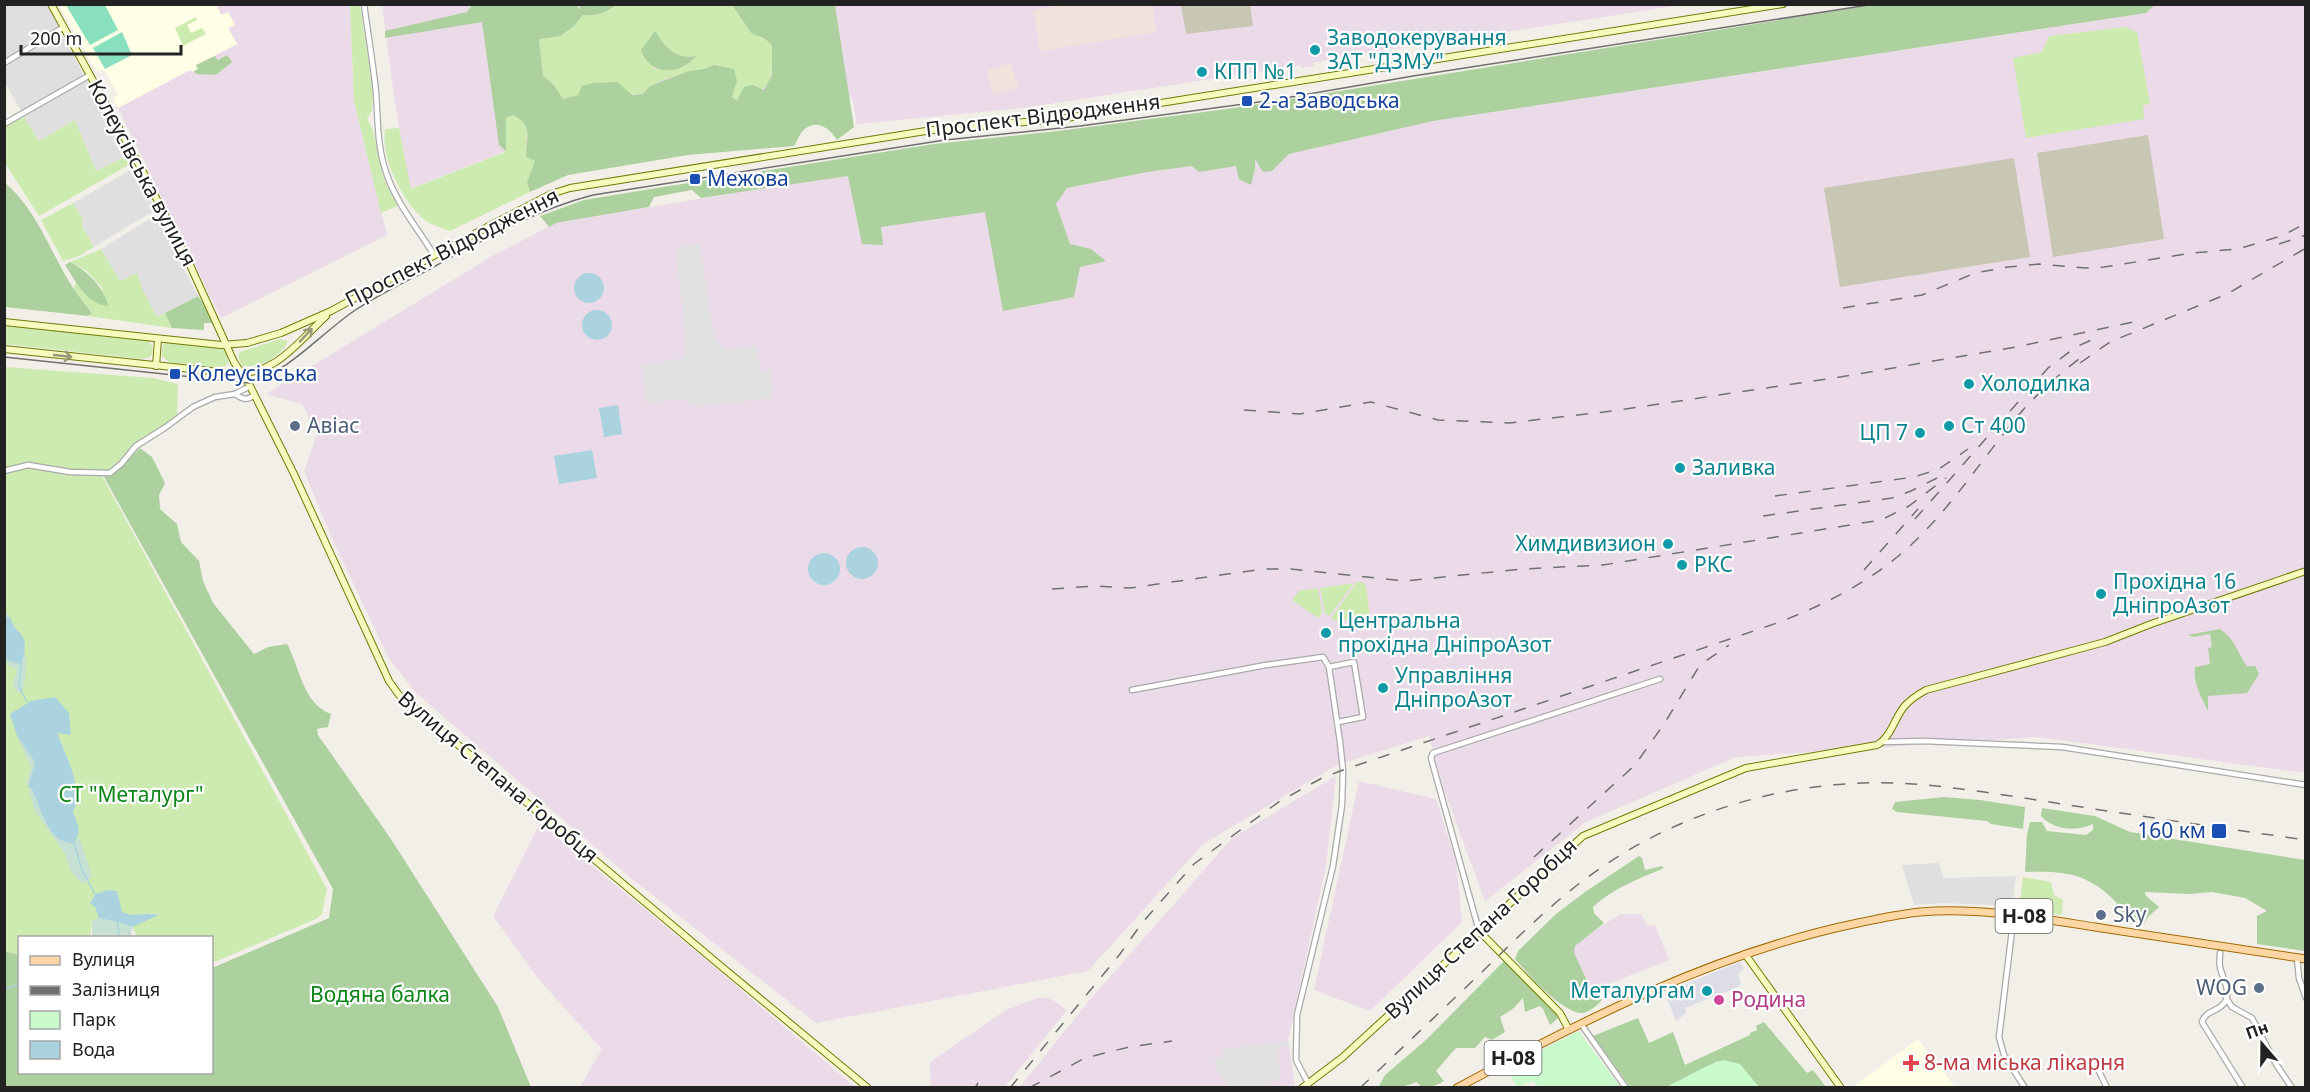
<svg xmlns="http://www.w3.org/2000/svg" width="2310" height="1092" font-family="'Noto Sans',sans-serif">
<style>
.residential{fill:#e0dfdf}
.industrial{fill:#ebdbe8}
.education{fill:#ffffe5}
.military{fill:#f3e3dd}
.construction{fill:#c7c7b4}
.grass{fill:#cdebb0;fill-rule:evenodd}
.forest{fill:#add19e}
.wetland{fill:#c6e0d4}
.park{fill:#c8facc}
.pitch{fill:#88e0be}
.parking{fill:#e2e2e2}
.plaza{fill:#dddde8}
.water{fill:#aad3df}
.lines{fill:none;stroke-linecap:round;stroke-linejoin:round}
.stream{stroke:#aad3df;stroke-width:1.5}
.street-casing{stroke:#a9a9a9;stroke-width:7}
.secondary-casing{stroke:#707d05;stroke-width:8}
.primary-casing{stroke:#a06b00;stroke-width:9}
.street{stroke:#fff;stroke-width:4.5}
.secondary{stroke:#f7fabf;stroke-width:6}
.primary{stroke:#fcd6a4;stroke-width:7}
.tram{stroke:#707070;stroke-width:1.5}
.rail{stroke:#707070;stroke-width:1.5;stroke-dasharray:12 12;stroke-linecap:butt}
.oneway{stroke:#979978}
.culture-dot{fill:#0f9aa8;stroke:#fff;stroke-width:2}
.transit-dot{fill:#1a4fb4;stroke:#fff;stroke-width:2}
.service-dot{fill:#5c6f8a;stroke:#fff;stroke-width:2}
.hotel-dot{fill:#d1479c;stroke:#fff;stroke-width:2}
.health-dot{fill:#e0444e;stroke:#fff;stroke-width:2}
.labels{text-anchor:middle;stroke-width:4.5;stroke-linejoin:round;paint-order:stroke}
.shield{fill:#fff;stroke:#646464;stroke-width:1.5}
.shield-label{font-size:20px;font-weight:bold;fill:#222}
.culture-label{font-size:21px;fill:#0d838f;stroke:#fff;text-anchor:start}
.transit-label{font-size:21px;fill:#164399;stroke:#fff;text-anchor:start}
.street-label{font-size:21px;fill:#222;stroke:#fff}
.service-label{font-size:21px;fill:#4e5e75;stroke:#fff;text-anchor:start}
.park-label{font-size:21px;fill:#0c8416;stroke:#fff}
.hotel-label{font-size:21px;fill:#b23c85;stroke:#fff;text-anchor:start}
.health-label{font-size:21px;fill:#be3a42;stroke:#fff;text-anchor:start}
</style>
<rect width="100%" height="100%" fill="#f2efe9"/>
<g class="residential">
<polygon points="5,5 48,5 60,27 5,60"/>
<polygon points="61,32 84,76 22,112 5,83 5,66"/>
<polygon points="86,79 129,155 96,171 75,120 39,141 24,117"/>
<polygon points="134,168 155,210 94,247 82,226 83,219 73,203"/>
<polygon points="156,215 198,296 157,317 143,291 137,273 120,281 101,249"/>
<polygon points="1939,863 1943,878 2016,876 2012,906 1944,903 1914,905 1902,865"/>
</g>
<g class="industrial">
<polygon points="216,5 350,5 354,101 387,235 221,318 118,108 191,69 192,72 198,70 196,65 237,44"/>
<polygon points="382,5 1681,5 1331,59 1313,63 1314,66 1302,68 1301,65 1023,108 857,124 852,97 506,151 410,189 394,97"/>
<polygon points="2155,5 2305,5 2305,773 2037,737 1736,757 1586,822 1485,901 1443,787 1429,736 1337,765 1203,844 1088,971 816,1023 632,879 416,693 388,657 331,536 304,471 317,434 302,404 266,394 494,255 556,223 847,174 1289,154 1433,121 2146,13"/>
<polygon points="1336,776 1326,867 1288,1040 1295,1084 1291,1088 1019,1088 1088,1002 1232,838"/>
<polygon points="1359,781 1436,799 1456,862 1462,922 1370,1011 1314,990"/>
<polygon points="540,823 692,948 855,1087 580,1087 602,1049 540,981 493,916"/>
<polygon points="1620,914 1641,914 1648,926 1655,925 1669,960 1593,990 1569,947"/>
<polygon points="1037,998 1049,998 1067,1010 1005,1087 931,1087 930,1062 1006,1010"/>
</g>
<g class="education">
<polygon points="59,5 216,5 221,15 228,12 235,25 228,28 237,44 196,65 198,69 192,72 190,70 118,108 113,99 118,94 104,70 96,71"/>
<polygon points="1918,1039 1955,1087 1853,1087"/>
</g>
<g class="military">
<polygon points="1072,4 1152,5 1156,32 1040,51 1034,10"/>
<polygon points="1010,63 1018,87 994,94 987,71"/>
</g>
<g class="construction">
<polygon points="1181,5 1250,5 1253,26 1186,34"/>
<polygon points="2148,135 2164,239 2053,257 2037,153"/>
<polygon points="2014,158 2030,257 1840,287 1824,188"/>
</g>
<g class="grass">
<path d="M350 5H360L373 90 372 111 367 118C376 133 376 148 380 165 383 180 390 193 398 206L381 213 354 101Z"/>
<path d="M616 5H732L752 34 764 38 772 45C772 84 774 86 737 101L732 97 737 81 714 65C691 75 659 74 643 94L579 95 562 99 554 85 543 76 539 39 560 36 574 26 583 15C597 16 606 13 616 5ZM655 32C664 46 676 60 695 56 687 69 668 70 654 69Z"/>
<polygon points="196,17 197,20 187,25 191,33 202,28 206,34 183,46 175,28"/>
<polygon points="2126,27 2137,32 2150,104 2143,105 2144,119 2026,138 2013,58 2042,52 2049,36"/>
<path d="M513 115 522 120 528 130 526 140 535 161 527 182 530 192 450 231C443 228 434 226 428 222 404 206 380 158 385 129L399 128 411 189 505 152 506 117Z"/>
<polygon points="24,117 39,141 75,120 96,171 129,155 132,163 39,216 5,163 5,126"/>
<polygon points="73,203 83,219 82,226 94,247 77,257 63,261 41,220"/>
<polygon points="101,249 120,281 137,273 143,291 157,317 165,313 172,328 88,316 92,312 74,291 75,282 88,297 103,289 87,271 70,262"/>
<path d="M5 324 148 340C153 345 154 352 150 357L142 359 5 344Z"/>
<path d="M280 339 287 341V344C279 357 257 369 242 366L238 356 240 352Z"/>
<polygon points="167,342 223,348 227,352 228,364 222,368 169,362 162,356 162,346"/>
<path d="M5 367 153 378 178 384 177 415C166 425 153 431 141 439 126 449 119 466 101 474L327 889 322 914 316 919 212 963V938L138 937 132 927 99 918 92 921 90 937 20 938 19 955 5 951Z"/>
<polygon points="1357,582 1364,583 1366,586 1370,617 1335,621 1331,618"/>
<polygon points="1354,583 1329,616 1325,613 1320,588"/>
<polygon points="1318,588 1322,613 1318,618 1292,600 1299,591"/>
<polygon points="2023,877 2051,882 2054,895 2063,900 2062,915 2019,909"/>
</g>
<g class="forest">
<polygon points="1879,4 2155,5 2146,13 1433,121 1289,154 1272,171 1263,172 1255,159 1255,169 1251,185 1239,179 1236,166 1199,172 1192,166 1147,172 1067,188 1056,204 1070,244 1091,249 1106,261 1080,267 1074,297 1003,311 985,212 881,227 883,245 862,244 848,176 701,198 692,190 654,197 649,207 556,223 549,227 540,216 584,200 657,188 934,144 1058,131 1234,108"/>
<path d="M472 5H577L580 10V5H616C606 13 597 16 583 15L574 26 560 36 539 39 543 76 554 85 563 99 578 95 582 86 593 83 618 82 632 95 643 94 650 86 689 71 704 69 714 65 734 69 737 81 732 97 737 101 744 87 753 85 764 90 772 75V45L764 38 752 34 732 5H835L854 127 837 140C829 127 814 117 801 133 798 137 797 142 794 146L688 155 568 175 530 192 527 182 535 161 526 157C526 137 534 126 513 115L506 118V151L499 145 482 22 385 38V31L467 12Z"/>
<path d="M655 31C665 47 676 60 696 56 681 75 650 77 641 50Z"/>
<polygon points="227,55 232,62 216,75 196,74 194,71 198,69 196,65 215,56 218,60"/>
<path d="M4 182C38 210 51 255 75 291 80 298 86 305 92 313L88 316 5 307Z"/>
<path d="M70 262C90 273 101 285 109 306 87 305 76 282 65 265Z"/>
<polygon points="198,296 209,311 212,323 204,323 204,330 172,328 165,313"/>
<path d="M140 448 152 457 165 483 159 495 160 509 177 524 181 542 199 561 203 581 213 603 254 654 268 647 287 644C300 667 302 703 331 714L328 727 317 729 318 735 391 839 498 1007 531 1087H5L4 951 19 955 20 1072H212V968L329 918 333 889 104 477 117 471Z"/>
<path d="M2220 629C2235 639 2237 652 2247 666H2255L2259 674 2247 693 2208 696V711C2201 696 2193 684 2195 667L2210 664 2208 648 2212 647 2210 634 2194 637 2188 635Z"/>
<polygon points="1944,797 1980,800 2025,807 2023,829 1991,824 1987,821 1897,812 1892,809 1895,802"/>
<path d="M2042 808 2095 816 2130 832 2305 860V951L2257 944V916L2267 911 2245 898 2212 892 2188 894 2145 892 2146 896 2159 907 2147 918 2144 925 2119 922 2117 903C2088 873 2065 871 2025 872L2027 834 2030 822H2042L2047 831 2086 835 2093 830V824C2076 832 2053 830 2041 816Z"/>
<path d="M1639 856 1642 858 1645 870 1662 866 1664 868C1637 880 1615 887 1593 907L1594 913 1604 923 1575 946 1574 953 1592 991H1599L1602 1000C1596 1006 1590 1012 1582 1013 1563 1014 1527 973 1515 959L1518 951 1556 914 1585 892Z"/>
<path d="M1504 961 1556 1013 1558 1018 1550 1025 1543 1009 1540 1006 1525 1012 1523 998 1514 1008 1500 1017 1505 1032 1492 1040 1485 1037 1475 1048H1456L1436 1071 1444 1081C1436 1086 1431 1087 1421 1087L1417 1082 1402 1087 1378 1088 1385 1075 1427 1039Z"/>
<polygon points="1638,1018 1649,1043 1673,1032 1685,1065 1750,1035 1750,1033 1757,1030 1756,1026 1764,1022 1807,1073 1813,1070 1826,1087 1759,1087 1718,1061 1667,1087 1630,1087 1593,1036"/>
</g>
<g class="wetland">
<path d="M7 613C25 641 31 660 22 693L16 691 13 683 17 670 8 665 5 656 4 614Z"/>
<polygon points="17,736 35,762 28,787 32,789 48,825 74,843 79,837 92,876 89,880 81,883 71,871 65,854 35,811 27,783 31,767"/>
<polygon points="99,918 118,922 132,927 131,937 98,937 92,935 92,921"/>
</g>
<g class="park">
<polygon points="1579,1031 1620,1087 1538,1087 1534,1081 1517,1087 1506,1068"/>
<polygon points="1723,1060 1740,1064 1759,1087 1667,1087 1703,1068"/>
</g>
<g class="pitch">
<polygon points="66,5 105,5 118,30 90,45"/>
<polygon points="122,32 132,55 105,69 93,48"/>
</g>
<g class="parking">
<polygon points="700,243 714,336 726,350 756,345 761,371 771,370 773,398 698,407 682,399 646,403 641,365 684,358 686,349 676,248"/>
<polygon points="1288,1041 1289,1046 1281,1047 1277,1053 1281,1077 1264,1087 1230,1087 1218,1072 1214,1059 1224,1057 1222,1049"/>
</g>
<polygon class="plaza" points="1740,962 1744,968 1738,974 1741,984 1738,987 1685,1008 1686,1013 1676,1021 1666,996 1667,992"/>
<g class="water">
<circle cx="589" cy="288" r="15"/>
<circle cx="597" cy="325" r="15"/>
<polygon points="618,405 622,434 604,437 599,408"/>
<polygon points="592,450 597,478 559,484 554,456"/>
<circle cx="862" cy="563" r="16"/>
<circle cx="824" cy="569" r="16"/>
<path d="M5 617 11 618C12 628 16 628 21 634 28 643 24 654 21 664L7 660 5 650Z"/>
<path d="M55 697 69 713 71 735 57 733C66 756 84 788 73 812 78 824 82 832 74 843 49 845 41 808 32 789L28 787 35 762 17 736 10 714 31 701Z"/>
<path d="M108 890 117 891 122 912C134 918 146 912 159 915L132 927 118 922 99 918 95 907 90 903 96 894Z"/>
</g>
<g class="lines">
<g class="stream">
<polyline points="21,664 19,687 27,702"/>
<polyline points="74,843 82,870 95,894"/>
<polyline points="117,938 119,933 117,921"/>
<polyline points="4,990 20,984"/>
</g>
<g class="street-casing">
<g id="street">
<path d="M364 4C368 34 373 63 376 92 378 121 377 148 387 175 397 204 418 229 434 255"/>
<polyline points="4,63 64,27"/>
<polyline points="4,124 90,75"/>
<polyline points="235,394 250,386"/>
<path d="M4 471 28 465 70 472 110 473 121 464 136 446 166 427 193 407 215 397 235 394C242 399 247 401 254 395"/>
<polyline points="1132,690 1266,665 1323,657 1329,667"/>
<polyline points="1883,742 1924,741 2062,747 2306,785"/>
<polyline points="2014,914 1999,1037 2004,1055 2025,1088"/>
<polyline points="1479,931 1431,758 1433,753 1660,679"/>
<path d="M2220 953C2220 957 2219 963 2220 967 2222 978 2230 987 2226 1000 2221 1012 2206 1009 2202 1022L2243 1088"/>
<polyline points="2297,958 2299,978 2306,998"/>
<polyline points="2226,998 2232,1007 2252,1018 2276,1064 2292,1088"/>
<polyline points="1581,1024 1626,1088"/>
<polyline points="2098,1069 2107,1088"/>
<polyline points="1308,1083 1296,1060 1297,1015 1333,866 1342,805 1343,770 1340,742 1329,667 1354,662 1363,717 1338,722"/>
</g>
</g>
<g class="secondary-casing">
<g id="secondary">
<polyline points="51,4 142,170 190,265 234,362 250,386 294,474 389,681 399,695 722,967 868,1088"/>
<polyline points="4,322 221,345 247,343 281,333 331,311 491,225 551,194 570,188 932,130 1060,119 1783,4"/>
<path d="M4 349 229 373C274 378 297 343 326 316"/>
<polyline points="156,366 158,339"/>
<polyline points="1479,931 1560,1013 1569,1030"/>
<polyline points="1745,954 1841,1088"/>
<path d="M1302 1088 1343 1057 1583 836 1746 768 1877 745C1890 738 1894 720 1903 708 1909 700 1917 695 1926 690L2105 642 2151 624 2306 571"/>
</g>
</g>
<g class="primary-casing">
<path id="primary" d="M1457 1088C1583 1020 1717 952 1858 923 1878 919 1899 914 1920 912 1978 907 2038 918 2095 927 2165 938 2235 948 2306 959"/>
</g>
<use href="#street" class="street"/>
<use href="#secondary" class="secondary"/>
<use href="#primary" class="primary"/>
<path class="tram" d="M4 357 249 383C290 371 319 335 354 311 378 295 405 282 430 269 483 240 535 210 593 195L945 140 1080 126 1274 100 1413 76 1875 4"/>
<g class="rail">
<polyline points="2279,244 2306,235"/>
<polyline points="1843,308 1922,295 1975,273 2008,267 2039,264 2086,268 2104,267 2192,253 2238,249 2284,235 2306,223"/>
<polyline points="2080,363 2110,342 2227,294 2306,248"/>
<polyline points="1244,410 1300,414 1371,402 1438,420 1509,423 1612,411 1840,377 2016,347 2138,321"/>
<polyline points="1775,496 1914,477 1939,469 1968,449"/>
<polyline points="1763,516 1892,498 1911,491 1937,478"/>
<polyline points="1915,519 2048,368 2076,347 2098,337"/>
<polyline points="1864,570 1918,509"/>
<polyline points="1052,589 1096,586 1130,588 1263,569 1291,569 1404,581 1522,569 1603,565 1881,520 1909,506 1946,478"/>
<polyline points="1534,857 1635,765 1664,724 1700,665 1729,645"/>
<polyline points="975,1088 978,1083"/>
<path d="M1010 1088 1120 954 1142 923 1194 864 1280 801 1322 778 1343 770 1777 623C1827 604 1874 580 1913 543 1955 503 1986 453 2023 410 2042 389 2062 372 2084 355"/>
<polyline points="1029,1088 1085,1058 1129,1047 1172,1041"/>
<path d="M1360 1088C1401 1049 1442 1010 1483 971 1521 934 1558 897 1602 867 1691 806 1806 776 1913 784 1967 788 2022 798 2075 806 2152 818 2229 829 2306 840"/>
</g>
</g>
<defs><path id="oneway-shaft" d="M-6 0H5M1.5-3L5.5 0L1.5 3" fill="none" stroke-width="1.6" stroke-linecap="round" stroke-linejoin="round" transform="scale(1.5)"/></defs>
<g class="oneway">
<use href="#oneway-shaft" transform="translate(306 335) rotate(-47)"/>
<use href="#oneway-shaft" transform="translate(63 356) rotate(6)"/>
</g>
<g class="culture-dot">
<circle cx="1315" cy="50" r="6"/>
<circle cx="1202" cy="72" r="6"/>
<circle cx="1969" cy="384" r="6"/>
<circle cx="1949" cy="426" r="6"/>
<circle cx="1920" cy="433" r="6"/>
<circle cx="1680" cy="468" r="6"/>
<circle cx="1668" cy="544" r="6"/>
<circle cx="1682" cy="565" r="6"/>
<circle cx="2101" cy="594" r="6"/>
<circle cx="1326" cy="633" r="6"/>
<circle cx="1383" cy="688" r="6"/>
<circle cx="1707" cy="991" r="6"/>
</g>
<g class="transit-dot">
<rect x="1241" y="95" width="12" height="12" rx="3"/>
<rect x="689" y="173" width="12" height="12" rx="3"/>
<rect x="169" y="368" width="12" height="12" rx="3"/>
<rect x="2211" y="823" width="16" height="16" rx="3"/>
</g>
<g class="service-dot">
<circle cx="295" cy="426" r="6"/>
<circle cx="2101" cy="915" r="6"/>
<circle cx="2259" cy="988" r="6"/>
</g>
<circle class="hotel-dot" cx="1719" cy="1000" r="6"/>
<path class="health-dot" d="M1908 1054h6v6h6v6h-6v6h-6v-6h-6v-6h6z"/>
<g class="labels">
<g class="shield">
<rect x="1995.5" y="899" width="57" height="34" rx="4.5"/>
<rect x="1484.5" y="1041" width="57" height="34" rx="4.5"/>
</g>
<g class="shield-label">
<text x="2024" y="923">Н-08</text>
<text x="1513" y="1065">Н-08</text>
</g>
<g class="culture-label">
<text x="1327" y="45">Заводокерування<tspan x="1327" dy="24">ЗАТ "ДЗМУ"</tspan></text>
<text x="1214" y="79">КПП №1</text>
<text x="1981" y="391">Холодилка</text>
<text x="1961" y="433">Ст 400</text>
<text x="1908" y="440" text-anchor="end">ЦП 7</text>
<text x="1692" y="475">Заливка</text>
<text x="1656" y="551" text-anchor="end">Химдивизион</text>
<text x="1694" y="572">РКС</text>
<text x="2113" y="589">Прохідна 16<tspan x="2113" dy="24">ДніпроАзот</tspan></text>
<text x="1338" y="628">Центральна<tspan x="1338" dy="24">прохідна ДніпроАзот</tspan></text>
<text x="1395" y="683">Управління<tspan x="1395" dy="24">ДніпроАзот</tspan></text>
<text x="1695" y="998" text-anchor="end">Металургам</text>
</g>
<g class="transit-label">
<text x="1259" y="108">2-а Заводська</text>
<text x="707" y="186">Межова</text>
<text x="187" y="381">Колеусівська</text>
<text x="2206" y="838" text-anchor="end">160 км</text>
</g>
<g class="street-label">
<text transform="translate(1043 116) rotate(-7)" y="7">Проспект Відродження</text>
<text transform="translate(142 173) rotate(62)" y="7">Колеусівська вулиця</text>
<text transform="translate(452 248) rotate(-27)" y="7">Проспект Відродження</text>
<text transform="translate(498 777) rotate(40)" y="7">Вулиця Степана Горобця</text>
<text transform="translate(1481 929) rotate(-43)" y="7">Вулиця Степана Горобця</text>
</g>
<g class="service-label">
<text x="307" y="433">Авіас</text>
<text x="2113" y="922">Sky</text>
<text x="2247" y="995" text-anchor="end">WOG</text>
</g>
<g class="park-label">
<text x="131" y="802">СТ "Металург"</text>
<text x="380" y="1002">Водяна балка</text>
</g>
<g class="hotel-label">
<text x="1731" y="1007">Родина</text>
</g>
<g class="health-label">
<text x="1924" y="1070">8-ма міська лікарня</text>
</g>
</g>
<rect width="2310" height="1092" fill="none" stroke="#222222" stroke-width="12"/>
<rect x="18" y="936" width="195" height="138" fill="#ffffff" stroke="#a7a7a7" stroke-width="1.5"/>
<rect x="30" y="956" width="30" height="9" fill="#fcd6a4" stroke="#a7a7a7" stroke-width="1.5"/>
<text x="72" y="966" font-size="18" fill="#222222">Вулиця</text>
<rect x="30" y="986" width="30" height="9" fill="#707070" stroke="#a7a7a7" stroke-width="1.5"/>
<text x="72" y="996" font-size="18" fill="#222222">Залізниця</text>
<rect x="30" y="1011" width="30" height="18" fill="#c8facc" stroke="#a7a7a7" stroke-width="1.5"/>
<text x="72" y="1026" font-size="18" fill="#222222">Парк</text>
<rect x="30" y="1041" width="30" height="18" fill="#aad3df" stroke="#a7a7a7" stroke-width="1.5"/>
<text x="72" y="1056" font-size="18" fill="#222222">Вода</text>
<g transform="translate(2262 1044) rotate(340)" stroke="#ffffff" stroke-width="4.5" paint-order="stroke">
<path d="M0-4.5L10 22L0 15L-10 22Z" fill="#222222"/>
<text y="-9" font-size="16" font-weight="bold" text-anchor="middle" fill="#222222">Пн</text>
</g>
<path d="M21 45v9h160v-9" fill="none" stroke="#222222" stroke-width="3"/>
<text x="30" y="45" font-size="18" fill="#222222" stroke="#ffffff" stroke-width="4.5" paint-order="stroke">200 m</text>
</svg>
